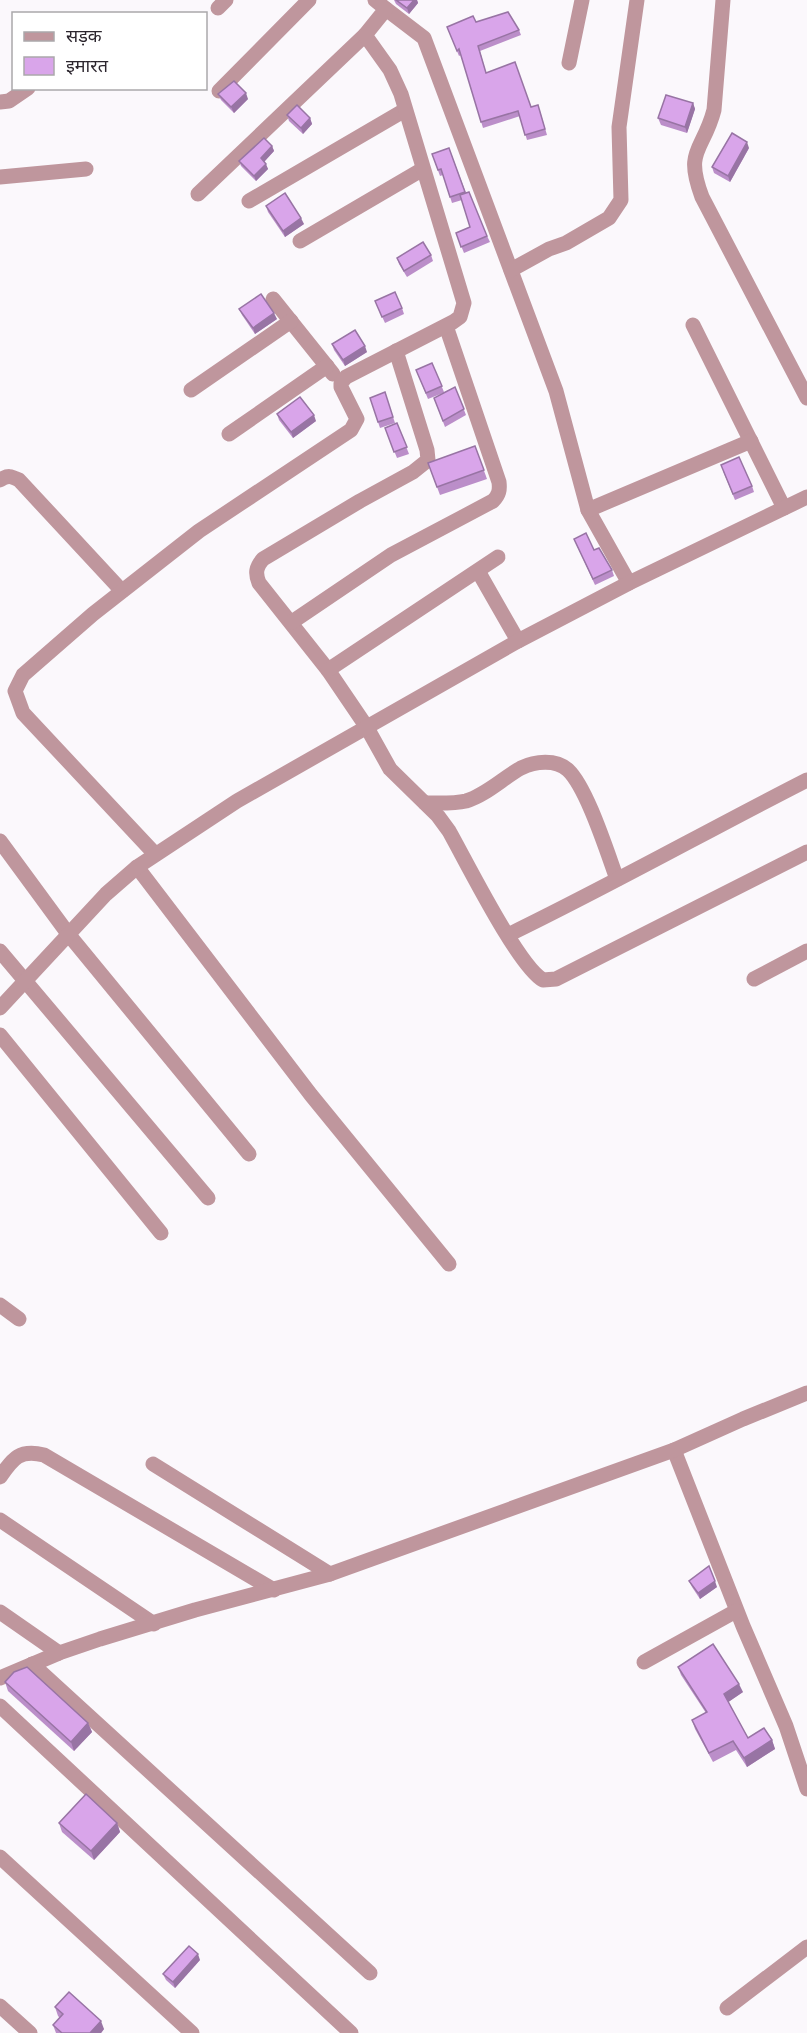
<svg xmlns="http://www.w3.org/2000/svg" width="807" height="2033" font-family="'IBM Plex Sans','Noto Sans Devanagari',sans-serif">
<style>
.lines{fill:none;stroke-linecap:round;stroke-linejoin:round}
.minor{stroke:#bf969d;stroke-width:15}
.wall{fill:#bb8ec9}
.shaded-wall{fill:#9874a4}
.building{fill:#d9a5ea;stroke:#9874a4;stroke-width:1.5}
</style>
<rect width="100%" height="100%" fill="#fbf8fc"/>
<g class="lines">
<g class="minor">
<path d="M723 0 714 110C703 152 684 149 702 197L807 398"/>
<polyline points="218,8 226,0"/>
<polyline points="386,9 424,38 556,391 588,510 629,583"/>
<polyline points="569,63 582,0"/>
<polyline points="219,91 309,0"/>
<polyline points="0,102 9,101 28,88"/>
<polyline points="0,177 86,169"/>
<polyline points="198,194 365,35"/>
<polyline points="249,201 405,110"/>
<polyline points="300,241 423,169"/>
<polyline points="511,270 549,249 566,243 609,218 621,200 619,127 637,0"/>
<polyline points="273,299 333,374"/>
<polyline points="693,325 784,508"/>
<path d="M396 351 427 450 428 460 413 472 360 501 263 559C256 567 255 573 259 583L328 670 366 726 390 769 438 816 449 831C466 861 518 966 543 980L556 979 807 852"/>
<polyline points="191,390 291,321"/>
<polyline points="229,434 327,366"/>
<path d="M0 480C8 475 11 476 19 480L122 591"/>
<polyline points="588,510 751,441"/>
<polyline points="478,571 518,641"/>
<path d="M292 622 391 555 493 501C499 495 500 490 499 482L446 326"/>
<polyline points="328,670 498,557"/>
<path d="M425 803C438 803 453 804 466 801 486 795 503 778 521 768 535 761 556 759 568 770 587 788 607 852 617 879"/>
<polyline points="0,841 69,935 249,1154"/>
<polyline points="155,854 23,713 15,691 23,675 93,614 199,531 351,430 357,419 341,387 341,383 346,377 453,322 460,317 464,303 401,94 390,70 365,35 386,9 375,0"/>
<polyline points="137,867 311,1095 449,1264"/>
<path d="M508 935C609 886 707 831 807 780"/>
<polyline points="0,951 208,1198"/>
<polyline points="754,979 807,951"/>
<polyline points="0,1008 106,894 137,867 237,801 518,641 629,583 807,497"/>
<polyline points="0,1035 161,1233"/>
<polyline points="0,1305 19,1319"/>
<polyline points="674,1450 743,1626 786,1726 807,1789"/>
<polyline points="153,1464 330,1574"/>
<path d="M0 1477C13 1458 20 1449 44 1455L274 1590"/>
<polyline points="0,1520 154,1624"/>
<polyline points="0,1612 59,1653"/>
<polyline points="644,1662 736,1611"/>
<polyline points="32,1664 370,1973"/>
<polyline points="0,1678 59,1653 100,1639 195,1610 330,1574 674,1450 743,1419 807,1393"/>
<polyline points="0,1706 351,2033"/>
<polyline points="0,1857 192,2033"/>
<polyline points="0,2006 30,2033"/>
<polyline points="727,2008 807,1947"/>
</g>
</g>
<g class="wall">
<polygon points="394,0 417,0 418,3 409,14 396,4"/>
<polygon points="476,22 519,30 521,35 480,51 486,73 531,107 540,111 547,135 527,140 520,116 483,128 461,55 459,56 447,27"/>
<polygon points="218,94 248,99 234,113 221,100"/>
<polygon points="693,103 695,109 687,133 661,125 658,118"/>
<polygon points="287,115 310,118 312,124 303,134 289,121"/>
<polygon points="272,146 274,151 264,162 268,169 256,181 241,166 239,161"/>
<polygon points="449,148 466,193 490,242 464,253 456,233 470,227 462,200 452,203 443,175 440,176 432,154"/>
<polygon points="749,148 730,182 714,173 712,167"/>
<polygon points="266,206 304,224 285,237 268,212"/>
<polygon points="431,255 433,261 407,277 399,264 397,258"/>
<polygon points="375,301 402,308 404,314 385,323"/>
<polygon points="239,309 277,319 255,334 242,315"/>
<polygon points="332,344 367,352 345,366 334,350"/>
<polygon points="432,363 444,392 455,387 466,415 445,427 434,398 443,393 428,399 416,370"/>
<polygon points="385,392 395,423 380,428 370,398"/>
<polygon points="277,414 316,421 293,438 279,420"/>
<polygon points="397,423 409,454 397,458 385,428"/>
<polygon points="475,446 487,479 440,495 428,463"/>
<polygon points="723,471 752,486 754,492 735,500"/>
<polygon points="574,539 594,550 612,570 614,576 595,585"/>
<polygon points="689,1581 717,1587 700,1599 692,1587"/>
<polygon points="678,1667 743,1692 728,1702 748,1738 772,1740 775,1749 747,1767 736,1750 713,1762 695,1729 692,1720 706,1713 681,1675"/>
<polygon points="5,1682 88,1723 92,1732 74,1751 8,1691"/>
<polygon points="59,1823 117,1823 120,1832 94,1860 62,1832"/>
<polygon points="200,1960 175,1988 166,1980 163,1974"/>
<polygon points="55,2007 104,2029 101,2033 56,2033 53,2025 60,2018 58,2016"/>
</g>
<g class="shaded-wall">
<polygon points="414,0 417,0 418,3 409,14 407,8"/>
<polygon points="246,93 248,99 234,113 231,107"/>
<polygon points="693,103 695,109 687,133 685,127"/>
<polygon points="310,118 312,124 303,134 301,128"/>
<polygon points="747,142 749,148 730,182 728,176"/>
<polygon points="272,146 274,151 263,163 261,158"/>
<polygon points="266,164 268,169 256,181 254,176"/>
<polygon points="301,218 304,224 285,237 283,231"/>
<polygon points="274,313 277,319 255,334 253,328"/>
<polygon points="365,346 367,352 345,366 343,360"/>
<polygon points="314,415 316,421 293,438 291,432"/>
<polygon points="715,1581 717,1587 700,1599 698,1593"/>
<polygon points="739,1684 743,1692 727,1703 724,1694"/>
<polygon points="88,1723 92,1732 74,1751 71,1742"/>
<polygon points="772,1740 775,1749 747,1767 744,1758"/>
<polygon points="117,1823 120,1832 94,1860 91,1851"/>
<polygon points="198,1954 200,1960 175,1988 173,1982"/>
<polygon points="101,2021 104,2029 101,2033 90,2033"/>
</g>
<g class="building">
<polygon points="396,0 414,0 407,8"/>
<polygon points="508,12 519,30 478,46 486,73 515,62 531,107 538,105 545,129 525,135 518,111 481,122 459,49 457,51 447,27 473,16 476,22"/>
<polygon points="234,81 246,93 231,107 218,94"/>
<polygon points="666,95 693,103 685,127 658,118"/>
<polygon points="297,105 310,118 301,128 287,115"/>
<polygon points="732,133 747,142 728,176 712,167"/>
<polygon points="264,138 272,146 261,158 266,164 254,176 239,161"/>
<polygon points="449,148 465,192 450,197 441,169 438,170 432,154"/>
<polygon points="469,192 487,236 461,247 456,233 470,227 460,195"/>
<polygon points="285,193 301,218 283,231 266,206"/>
<polygon points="423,242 431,255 404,271 397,258"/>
<polygon points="395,292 402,308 382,317 375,301"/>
<polygon points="261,294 274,313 253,328 239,309"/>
<polygon points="355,330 365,346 343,360 332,344"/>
<polygon points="432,363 442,386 426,393 416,370"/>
<polygon points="455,387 464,409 443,421 434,398"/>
<polygon points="385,392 393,417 378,422 370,398"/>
<polygon points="300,397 314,415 291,432 277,414"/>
<polygon points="397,423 407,447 394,452 385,428"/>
<polygon points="475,446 484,470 437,487 428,463"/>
<polygon points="739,457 752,486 733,494 721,465"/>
<polygon points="586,533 594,550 599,548 612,570 593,579 574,539"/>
<polygon points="709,1566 715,1581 698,1593 689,1581"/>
<polygon points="713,1644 739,1684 724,1694 748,1738 764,1728 772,1740 744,1758 733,1741 709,1753 692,1720 707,1712 678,1667"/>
<polygon points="27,1667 88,1723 71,1742 5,1682 14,1672"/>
<polygon points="86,1794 117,1823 91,1851 59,1823"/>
<polygon points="189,1946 198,1954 173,1982 163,1974"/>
<polygon points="69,1992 101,2021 90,2033 62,2033 53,2025 63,2014 55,2007"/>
</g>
<rect x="12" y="12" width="195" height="78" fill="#ffffff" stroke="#aba8ab" stroke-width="1.5"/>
<rect x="24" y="32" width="30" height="9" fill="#bf969d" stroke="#aba8ab" stroke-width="1.5"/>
<text x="66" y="42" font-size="18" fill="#2c262e">सड़क</text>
<rect x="24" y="57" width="30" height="18" fill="#d9a5ea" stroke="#aba8ab" stroke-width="1.5"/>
<text x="66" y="72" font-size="18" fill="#2c262e">इमारत</text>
</svg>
